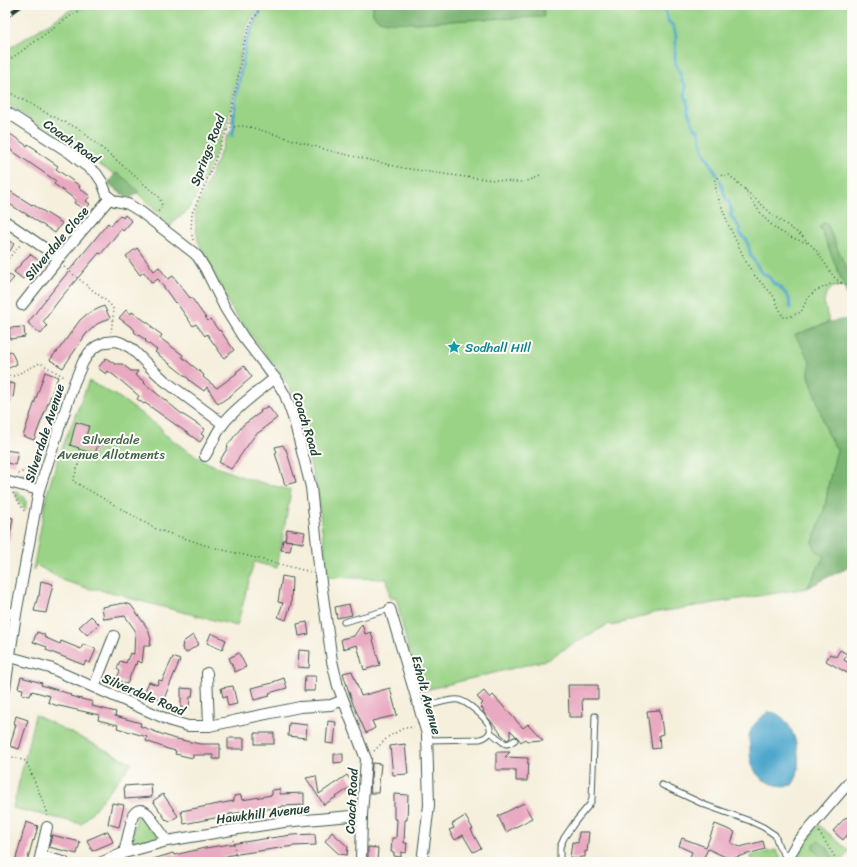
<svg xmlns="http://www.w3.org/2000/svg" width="857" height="867" font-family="Sriracha,sans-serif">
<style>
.green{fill:#9ad386;stroke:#5c885d}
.forest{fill:#7bb573;stroke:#4d7954}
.water{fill:#50a7cd;stroke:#387280}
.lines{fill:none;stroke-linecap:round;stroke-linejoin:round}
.stream{stroke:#50a7cd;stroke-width:3}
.building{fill:#e9a9c1}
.lane-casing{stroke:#3f584d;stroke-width:7}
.street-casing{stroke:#3f584d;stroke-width:12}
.path{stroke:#3f584d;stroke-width:1.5;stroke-dasharray:1 3;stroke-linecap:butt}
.lane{stroke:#fff;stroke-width:5}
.street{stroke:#fff;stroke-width:10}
.rail-casing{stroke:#1f3d34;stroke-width:4.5}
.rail{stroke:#fdfcf7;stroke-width:3;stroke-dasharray:9;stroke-linecap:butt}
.labels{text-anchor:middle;stroke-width:4;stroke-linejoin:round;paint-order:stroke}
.street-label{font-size:13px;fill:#1f3d34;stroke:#fdfcf7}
.culture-label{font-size:13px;fill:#0d838f;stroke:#fdfcf7;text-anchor:start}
.park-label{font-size:13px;fill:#3e6248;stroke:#fdfcf7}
</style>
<rect width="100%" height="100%" fill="#fdfcf7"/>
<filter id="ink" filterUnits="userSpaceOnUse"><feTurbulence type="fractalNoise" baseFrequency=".025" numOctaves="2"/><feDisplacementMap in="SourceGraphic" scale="8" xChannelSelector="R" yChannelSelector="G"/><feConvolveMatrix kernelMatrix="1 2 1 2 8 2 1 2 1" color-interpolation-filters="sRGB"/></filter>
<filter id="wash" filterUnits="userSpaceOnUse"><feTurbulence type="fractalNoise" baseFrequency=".012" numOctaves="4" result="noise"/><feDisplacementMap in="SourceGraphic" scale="16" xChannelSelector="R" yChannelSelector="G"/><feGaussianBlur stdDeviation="0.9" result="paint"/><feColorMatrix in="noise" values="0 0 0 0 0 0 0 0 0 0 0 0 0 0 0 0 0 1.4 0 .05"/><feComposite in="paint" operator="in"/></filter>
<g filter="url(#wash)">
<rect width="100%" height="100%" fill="#f5efdc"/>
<g class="green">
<path d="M78 5H259L248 25 244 37C238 62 236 88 229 113 223 137 212 161 202 184 196 196 191 210 180 217L178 216 170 227 153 208 126 182 68 145 12 107 5 103V51Z"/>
<polygon points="265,5 373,5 373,15 415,23 544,16 543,5 852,5 852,282 827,224 823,223 820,227 844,286 833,287 826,294 824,302 829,322 796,335 810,361 809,375 827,433 837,450 829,482 825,507 813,542 814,548 824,557 807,588 653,613 612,626 610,624 594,632 554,655 550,659 421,691 409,653 396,597 390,599 387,579 328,577 317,489 305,444 294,399 290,387 278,369 256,343 257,342 240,321 230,306 198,241 196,228 195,212 228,134 232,130 234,131 235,125 231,123 246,42 252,28"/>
<path d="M89 381 120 398 161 428 163 433C179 445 196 458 215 466 239 477 265 484 291 490L277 568 254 562 237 626 128 598 122 594 106 592 99 589H90L65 581 36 565 33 570 47 493 60 453Z"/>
<path d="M36 467C32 478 27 480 16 477Z"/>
<path d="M13 491C24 494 28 498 25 510Z"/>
<polygon points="35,715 132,763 82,824 13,808"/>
<polygon points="140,815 144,816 158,836 157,838 133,845 130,844 137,817"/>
<polygon points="819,825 849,851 841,862 822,861 823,862 796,862 795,856 801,845"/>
<path d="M776 850 781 858C773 864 761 862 752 861L751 856Z"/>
</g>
<g class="forest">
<polygon points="373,5 543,5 544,16 543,17 462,20 415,23 387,22 379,20 373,15"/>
<polygon points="116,173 127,180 139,192 130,198 119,192 108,183"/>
<polygon points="823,223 827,224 852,282 852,312 844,286 820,227"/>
<polygon points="852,318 852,566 830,576 807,588 824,557 814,548 813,542 825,507 829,482 837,450 827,433 809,375 810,361 795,335 829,322 848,319"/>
<polygon points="818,841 827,847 835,861 835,862 822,861 812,846"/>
</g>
<path class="water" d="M768 712C795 711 807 768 792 785 777 788 759 782 753 767 750 760 750 753 750 746 749 743 749 739 749 736 751 726 760 718 768 712Z"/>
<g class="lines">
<g class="stream">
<polyline points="664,5 668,21 673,26 676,35 675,59 676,65 680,73 682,81 686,87 685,95 687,100 688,111 694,127 699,131 703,150 717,175"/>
<polyline points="232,136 233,132 235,103 246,42 262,5"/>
<polyline points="720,180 726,200 729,202 732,212 730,215 741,229 739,232 743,237 747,240 751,256 761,272 769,277 774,284 779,286 789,298 790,308"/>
</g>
</g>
<g id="blocks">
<g class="building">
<polygon points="5,130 27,146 28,144 37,150 36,151 58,166 56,169 80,186 79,188 90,196 86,201 90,204 85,210 74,203 76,200 54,184 56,181 5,146"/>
<polygon points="5,188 32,205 32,204 62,223 55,233 23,212 23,213 5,201"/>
<polygon points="120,215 123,218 125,215 132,221 123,231 121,229 101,254 99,253 59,300 43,322 47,326 41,334 28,323 42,304 108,223 111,226"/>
<polygon points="5,238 14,244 10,251 5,247"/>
<polygon points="137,248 154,271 159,267 168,279 173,276 190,298 191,297 208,321 210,319 219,331 220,330 234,350 224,358 207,334 205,336 196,324 193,326 176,302 175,303 158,279 152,283 144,272 140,275 126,256"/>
<polygon points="30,254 39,261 23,279 14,272"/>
<polygon points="5,271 14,278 5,288"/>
<polygon points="104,306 110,318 97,324 86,334 63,368 50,360 56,352 57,352 80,320 87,314"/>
<polygon points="126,310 131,314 132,312 151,325 151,327 162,335 160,338 183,355 182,357 204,375 203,377 217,388 237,373 236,372 244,366 252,377 230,396 218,404 207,387 204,391 189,380 189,379 155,352 157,350 145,341 146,340 134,332 135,330 119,318"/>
<polygon points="24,327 25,337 10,339 9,328"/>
<polygon points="11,351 17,364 5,370 5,354"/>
<polygon points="106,358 115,364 122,364 131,371 138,371 135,375 145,382 144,383 182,414 205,429 201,434 204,436 200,442 145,403 144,404 137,399 139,396 120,380 108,371 106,374 98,368"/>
<polygon points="45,372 58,377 34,440 23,436"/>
<polygon points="5,382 15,384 13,398 5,407"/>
<polygon points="268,406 277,418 265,427 265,428 255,435 231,469 219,462 228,447 227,446 243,425 261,412 260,411"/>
<polygon points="76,422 89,426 86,436 99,440 95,454 78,449 79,448 70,445"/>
<polygon points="283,445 285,449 286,449 296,482 285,485 275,453 277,452 275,447"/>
<polygon points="5,450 18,452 15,465 7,463 7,459 5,458"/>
<polygon points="5,516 13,518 9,541 5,541"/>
<polygon points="287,529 305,532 303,543 285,540"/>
<polygon points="283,540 292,541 290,551 281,550"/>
<polygon points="282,576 292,578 291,604 286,620 278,617 283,603 278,602"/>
<polygon points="41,581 53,584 46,613 34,611 38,596 39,596"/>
<polygon points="125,603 131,605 148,629 151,639 150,646 144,646 142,663 137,661 136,665 135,664 127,684 116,680 120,671 117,669 120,661 126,663 130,653 134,654 135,630 125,616 104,619 102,607"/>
<polygon points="349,604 352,615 337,618 335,607"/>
<polygon points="91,616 99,624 87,635 79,627"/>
<polygon points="307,622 309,634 299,636 297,624"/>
<polygon points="362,624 365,634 371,632 380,665 364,670 357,645 343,649 341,639 354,636"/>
<polygon points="37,632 45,635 44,637 60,644 61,641 81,649 83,644 96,649 90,663 86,661 84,665 46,650 47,647 33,642"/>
<polygon points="211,633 226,640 222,650 207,643"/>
<polygon points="193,635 199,644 186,653 182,648 183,642"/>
<polygon points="299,650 310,651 309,668 298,667"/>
<polygon points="840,650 847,654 844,660 852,665 852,668 849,674 826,661 830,654 836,657"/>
<polygon points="239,653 246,667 235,672 229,658"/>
<polygon points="173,657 180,660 163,701 144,693 149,682 157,685 159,680 162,681"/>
<polygon points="352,671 361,696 390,688 397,715 372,721 375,728 366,733 353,704 347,686 343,673"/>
<polygon points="305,676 316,676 315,691 304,691"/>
<polygon points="21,677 42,683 41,685 67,693 71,695 70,696 93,702 92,706 116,712 115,716 141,723 140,726 172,738 200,744 220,744 220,759 213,759 213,755 193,755 193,758 175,754 176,751 168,749 146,741 147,737 117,728 118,725 98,720 99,715 55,705 48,702 50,696 32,691 30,696 22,694 23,689 18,688"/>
<polygon points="284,678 287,688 269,693 270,696 254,700 251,688 273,683 273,682"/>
<polygon points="568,685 598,685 598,699 582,699 583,717 569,717"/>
<polygon points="233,686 237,704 228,706 226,696 223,697 221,688"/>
<polygon points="181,688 193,689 192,697 190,697 189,708 181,708"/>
<polygon points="484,691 490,698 493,695 523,728 528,724 543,740 527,741 525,739 521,742 518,738 510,730 510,738 507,740 500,733 501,733 483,712 484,710 480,706 483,703 477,697"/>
<polygon points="660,710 663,734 659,735 660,748 652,749 647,711"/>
<polygon points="16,716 28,720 19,749 10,746 16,724 14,724"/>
<polygon points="328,721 336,722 334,744 326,743"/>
<polygon points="289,723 307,725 306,738 288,736"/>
<rect x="255" y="733" width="19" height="11"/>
<rect x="228" y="738" width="16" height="11"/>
<polygon points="405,744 408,774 393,775 390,746"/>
<polygon points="496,752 510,752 505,757 528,758 527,781 516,781 516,770 496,770"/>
<polygon points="334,754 343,754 343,762 334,763"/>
<polygon points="372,763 381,764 378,793 370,793"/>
<polygon points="347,775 354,785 324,805 306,778 316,776 319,794"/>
<polygon points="151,784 152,797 125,799 124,786"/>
<polygon points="280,789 280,794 304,793 304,805 282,806 282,807 229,814 230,815 184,824 181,811 234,801 234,796 241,795 242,800 272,795 272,790"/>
<polygon points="163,794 178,816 169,822 167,819 166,820 153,801"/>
<polygon points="394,794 408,795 407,820 405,820 404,843 407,843 406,853 401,852 401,857 394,856 394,852 391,852 392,838 396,838 397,819 394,819"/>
<polygon points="112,803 124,805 119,827 108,824"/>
<polygon points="524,803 533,818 506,832 498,816"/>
<polygon points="465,816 473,829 471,830 481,848 473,852 463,835 455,840 449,830 454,828 452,824"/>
<polygon points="846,817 852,822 852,829 843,840 833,831"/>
<polygon points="26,822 38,826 34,841 33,840 27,862 15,862"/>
<polygon points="715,824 735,832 731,843 740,847 763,841 765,849 730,859 708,849 703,859 689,859 692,852 679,846 682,838 706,847"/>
<polygon points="108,831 113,842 92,851 87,840"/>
<polygon points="332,832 348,847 347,855 339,854 325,841"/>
<polygon points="579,832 589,832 587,852 585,851 585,857 580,857 579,859 570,858 572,842 578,843"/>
<polygon points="315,834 316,845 294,846 231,855 220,858 221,862 151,862 150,860 173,853 174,855 205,848 263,839 292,835"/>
<polygon points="52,835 80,842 77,854 49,847"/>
<polygon points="368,847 378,848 377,862 368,862"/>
</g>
</g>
</g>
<g filter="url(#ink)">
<use href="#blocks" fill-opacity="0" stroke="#3f584d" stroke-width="1"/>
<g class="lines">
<g class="lane-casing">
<g id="lane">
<polyline points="344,622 390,609"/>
<path d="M419 709C429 706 449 698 459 700 467 702 493 722 490 732 488 736 484 738 480 739L427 740"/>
<path d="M490 732C495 735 503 743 506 744 510 744 513 741 515 740"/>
<polyline points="662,785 705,805 750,821 763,827 775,835 779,847 788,860"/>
<polyline points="560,862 560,847 564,838 575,822 590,804 592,799 595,716"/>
</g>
</g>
<g class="street-casing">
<g id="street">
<polyline points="5,111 70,153 85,165 96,173 102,182 107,195 110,198 115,201 128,204 141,212 194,253 198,257 206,270 225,308 243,337 275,378 285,395 294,420 311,487 320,575 332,661 338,686 366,759 362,815 361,862"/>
<polyline points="5,221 59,258"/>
<polyline points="22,305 59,258 110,198"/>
<path d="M205 456C211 446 216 433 223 424 235 408 259 391 275 378"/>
<polyline points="5,481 39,490"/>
<polyline points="390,609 427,734 429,805 422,862"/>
<polyline points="5,612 16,614"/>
<polyline points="10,657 50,668 171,721 188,726 209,726 300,707 331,705 343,700"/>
<polyline points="207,673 209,726"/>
<polyline points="94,687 114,636"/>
<polyline points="5,688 16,614 39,490 74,383 83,362 89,353 93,349 97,346 106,342 116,341 122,343 131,348 151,368 165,381 223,424"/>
<path d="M124 853 133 815C138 808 142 809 148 814L167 841"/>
<polyline points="41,856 64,862"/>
<polyline points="39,862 47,827"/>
<polyline points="102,862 124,853 167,841 232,830 284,822 362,815"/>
<polyline points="787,862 791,853 797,843 852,779"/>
</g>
</g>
<g class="path">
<polyline points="5,63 86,5"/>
<polyline points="5,90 48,114 79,129 121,164 160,198 162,206 158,212"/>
<path d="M227 130C233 125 242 126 250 127L327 150 403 168 465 177 515 182H525L540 176"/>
<path d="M745 189C747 195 751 200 755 205 760 212 766 221 774 227 783 234 796 240 808 243"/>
<polyline points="193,240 191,231 192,213 207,180 227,130 232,111 244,43 250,25 262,5"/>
<polyline points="5,260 7,260 21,244"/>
<polyline points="64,267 110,304 114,310 111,332"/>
<polyline points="841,283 834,277 816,250 802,236 774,216 729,175 722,175 715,180 716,192 729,226 747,264 755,276 773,295 783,317 789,317 801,312 807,299 815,291 831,284 841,283 852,286"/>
<polyline points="5,376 14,376 40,363 66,378"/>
<polyline points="81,457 73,481 156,529 208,546 311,572"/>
<polyline points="18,474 36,465"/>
<polyline points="13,493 25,512"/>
<polyline points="374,751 388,737 404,728 414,727"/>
<polyline points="5,755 26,761 47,811 47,817"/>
<polyline points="819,832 838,862"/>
<polyline points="233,840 237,862"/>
</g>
<use href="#lane" class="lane"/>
<use href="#street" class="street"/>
<g class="rail-casing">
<polyline id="rail" points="5,17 22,5"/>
</g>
<use href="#rail" class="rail"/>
</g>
</g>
<defs>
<g id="sight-bare" transform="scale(1.08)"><path d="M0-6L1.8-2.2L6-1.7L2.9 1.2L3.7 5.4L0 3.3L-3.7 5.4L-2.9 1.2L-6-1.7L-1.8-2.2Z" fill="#0f9aa8" stroke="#fdfcf7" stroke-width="2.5" paint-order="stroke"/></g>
</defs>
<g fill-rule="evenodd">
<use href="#sight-bare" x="454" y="347"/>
</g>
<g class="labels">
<g class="street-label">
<text transform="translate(72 141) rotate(36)" y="5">Coach Road</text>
<text transform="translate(207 150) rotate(-69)" y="5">Springs Road</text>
<text transform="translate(56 243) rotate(-50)" y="5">Silverdale Close</text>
<text transform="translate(307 424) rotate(73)" y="5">Coach Road</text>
<text transform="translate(44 433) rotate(-72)" y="5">Silverdale Avenue</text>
<text transform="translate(144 694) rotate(23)" y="5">Silverdale Road</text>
<text transform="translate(427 695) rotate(75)" y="5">Esholt Avenue</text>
<text transform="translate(351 801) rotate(-87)" y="5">Coach Road</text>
<text transform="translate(263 813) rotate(-7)" y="5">Hawkhill Avenue</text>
</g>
<g class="culture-label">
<text x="465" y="352">Sodhall Hill</text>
</g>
<g class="park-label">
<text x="111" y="444">Silverdale<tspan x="111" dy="15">Avenue Allotments</tspan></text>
</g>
</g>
<rect width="857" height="867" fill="none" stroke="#fdfcf7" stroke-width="20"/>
</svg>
